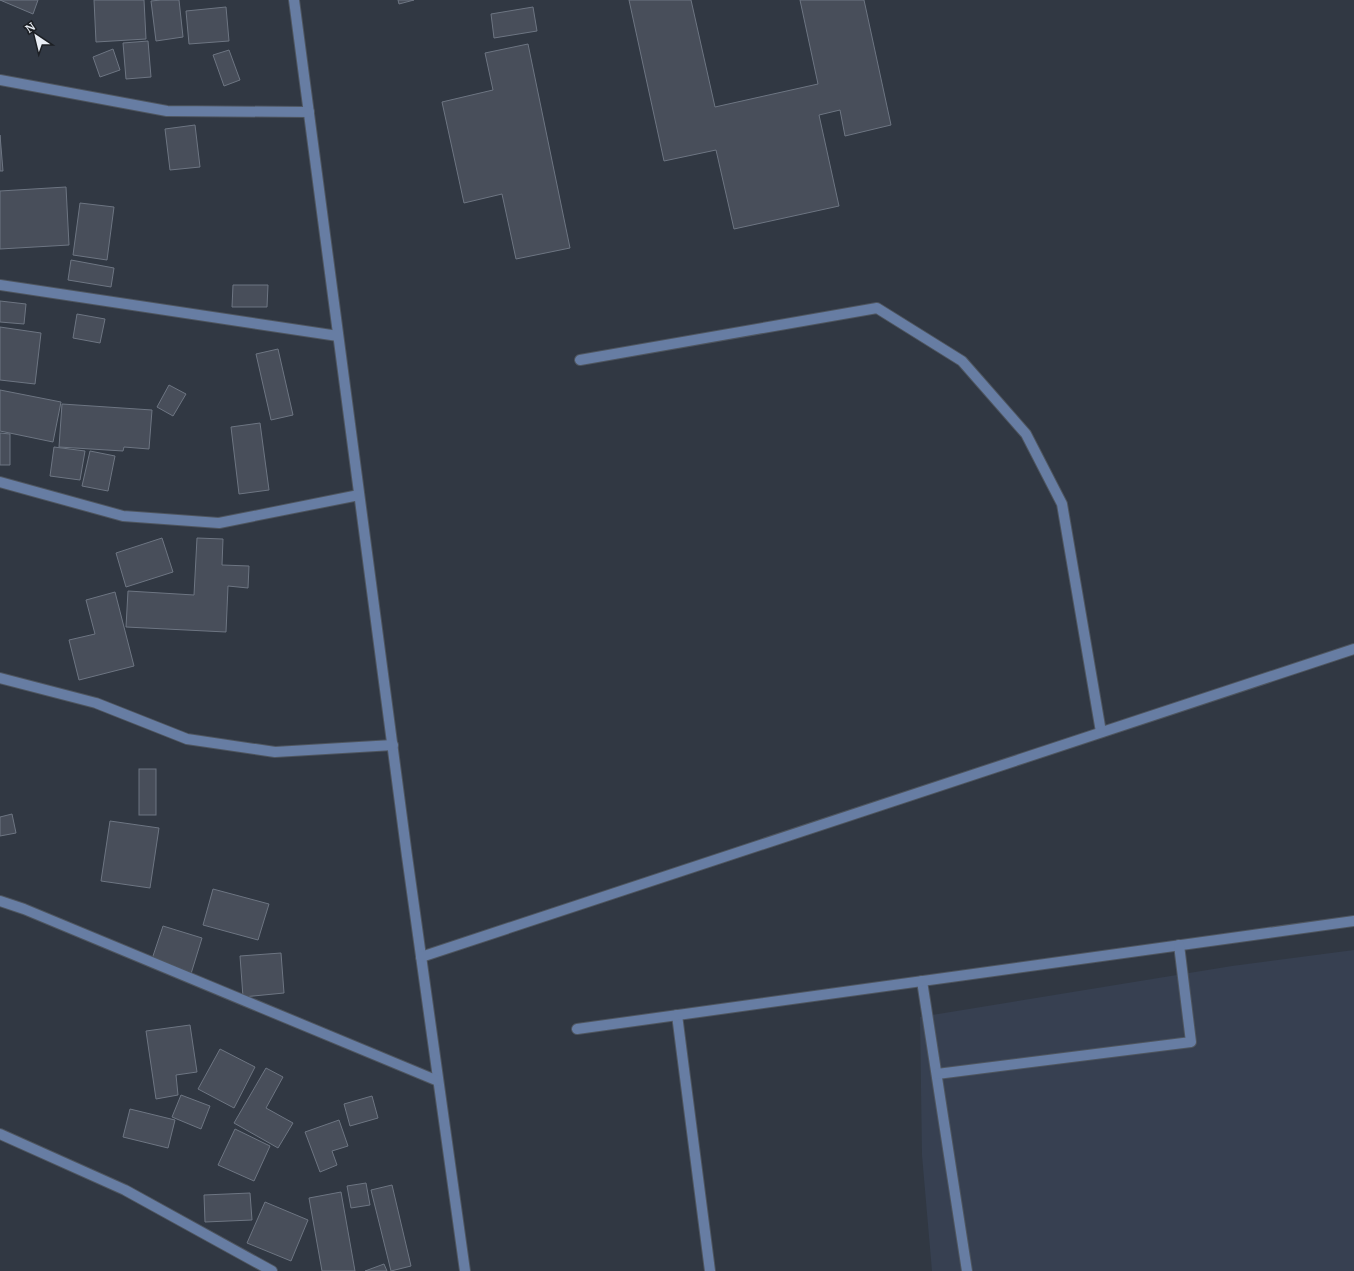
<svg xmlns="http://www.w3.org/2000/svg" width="1354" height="1271" font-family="Merriweather,serif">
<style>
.built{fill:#374051}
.building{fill:#484e5a;stroke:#6d7582}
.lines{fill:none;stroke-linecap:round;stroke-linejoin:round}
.minor-casing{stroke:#4e555f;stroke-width:12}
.minor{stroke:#677da3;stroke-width:10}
</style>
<rect width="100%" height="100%" fill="#313843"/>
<polygon class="built" points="1354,950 1354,1271 932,1271 922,1155 920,1017 1232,966"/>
<g class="building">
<polygon points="0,0 38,0 33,14"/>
<polygon points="94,0 144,0 146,39 96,42"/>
<polygon points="161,0 179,0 183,37 156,41 151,1"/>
<polygon points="398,0 414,0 399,4"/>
<polygon points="629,0 691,0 715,107 818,84 800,0 864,0 891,125 845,136 840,110 819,115 839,206 734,229 716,150 664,161"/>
<polygon points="226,7 229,41 189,44 186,11"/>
<polygon points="533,7 537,31 494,38 491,14"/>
<polygon points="148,41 151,77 126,79 123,43"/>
<polygon points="528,44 570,248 516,259 502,194 464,203 442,102 493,90 485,53"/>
<polygon points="113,49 120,70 100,77 93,57"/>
<polygon points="229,50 240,80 224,86 213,55"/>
<polygon points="195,125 200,167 170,170 165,129"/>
<polygon points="0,135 3,171 0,171"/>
<polygon points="66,187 69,245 0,249 0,191"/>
<polygon points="80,203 114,207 107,260 73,255"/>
<polygon points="71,260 114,268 111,287 68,280"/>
<polygon points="233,285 268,285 267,307 232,307"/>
<polygon points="0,301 26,304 24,324 0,322"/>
<polygon points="77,314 105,319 100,343 73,338"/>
<polygon points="0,327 41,333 35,384 0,380"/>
<polygon points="278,349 293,415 271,420 256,354"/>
<polygon points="169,385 186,394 173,416 157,407"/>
<polygon points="0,390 61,402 53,442 0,431"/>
<polygon points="62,404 152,410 149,449 124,447 123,451 59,447"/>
<polygon points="260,423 269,490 239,494 231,427"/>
<polygon points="0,433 10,434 10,465 0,465"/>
<polygon points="54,447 85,451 80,480 50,476"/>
<polygon points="90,451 115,456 108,491 82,486"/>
<polygon points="162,538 173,572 126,587 116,553"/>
<polygon points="197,538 223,539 222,565 249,566 248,588 228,586 226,632 126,627 128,591 194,595"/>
<polygon points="115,592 134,666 79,680 69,640 95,634 86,600"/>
<rect x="139" y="769" width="17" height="46"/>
<polygon points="12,814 16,833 0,836 0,817"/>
<polygon points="110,821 159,828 150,888 101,881"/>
<polygon points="213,889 269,904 258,940 203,925"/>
<polygon points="163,926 202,938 190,977 150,965"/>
<polygon points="281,953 284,993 243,997 240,956"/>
<polygon points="190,1025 197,1072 176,1075 178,1095 156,1099 146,1031"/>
<polygon points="220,1049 255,1067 234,1108 198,1089"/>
<polygon points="266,1068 283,1077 266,1108 293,1123 278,1148 234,1123"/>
<polygon points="181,1095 210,1106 201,1129 172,1117"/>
<polygon points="372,1096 378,1118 350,1126 344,1104"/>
<polygon points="130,1109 175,1120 168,1148 123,1137"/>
<polygon points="339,1120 348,1146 332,1151 337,1165 320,1172 305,1132"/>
<polygon points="235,1129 270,1146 254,1181 218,1165"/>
<polygon points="366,1183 370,1205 351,1208 347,1186"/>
<polygon points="392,1185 411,1266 391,1271 371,1190"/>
<polygon points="341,1192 355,1271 322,1271 309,1198"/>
<polygon points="250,1193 252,1220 205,1222 204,1195"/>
<polygon points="265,1202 308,1220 291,1261 247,1243"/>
<polygon points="384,1264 387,1271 365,1271"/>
</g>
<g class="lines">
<g class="minor-casing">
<g id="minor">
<polyline points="294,0 407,856 465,1271"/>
<polyline points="0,80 167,111 309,112"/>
<polyline points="0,285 338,336"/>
<polyline points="580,360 877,308 962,361 1026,434 1062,504 1101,732"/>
<polyline points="0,482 123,516 219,523 359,495"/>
<polyline points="0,678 96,703 187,739 275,752 393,745"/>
<polyline points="0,901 24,909 438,1081"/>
<polyline points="421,957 1354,649"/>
<polyline points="922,981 967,1271"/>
<polyline points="677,1015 710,1271"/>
<polyline points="577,1029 1354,921"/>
<polyline points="937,1074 1191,1042 1179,945"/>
<polyline points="0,1134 125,1190 272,1271"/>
</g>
</g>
<use href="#minor" class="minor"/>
</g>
<g transform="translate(36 36) rotate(325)" stroke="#1c1f24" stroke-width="3" paint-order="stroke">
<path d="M0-3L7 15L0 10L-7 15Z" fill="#e9eef5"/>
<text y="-6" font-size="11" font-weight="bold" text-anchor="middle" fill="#e9eef5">N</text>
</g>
</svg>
